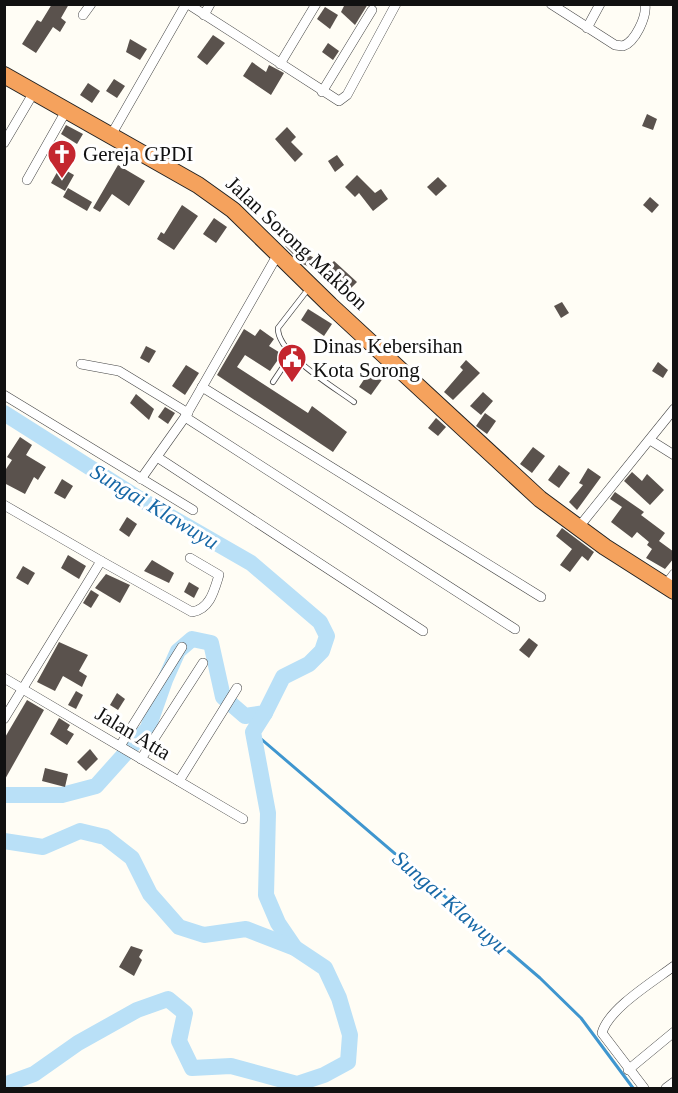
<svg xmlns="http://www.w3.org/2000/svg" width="678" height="1093" font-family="'Times New Roman',serif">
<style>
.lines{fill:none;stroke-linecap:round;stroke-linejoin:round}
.stream{stroke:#3f96cf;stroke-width:3}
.river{stroke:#b9e0f7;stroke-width:16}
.building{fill:#5a524d}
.lane-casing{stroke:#444;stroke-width:6}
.street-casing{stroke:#444;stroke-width:10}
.highway-casing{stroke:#222;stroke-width:18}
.lane{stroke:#fff;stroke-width:4.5}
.street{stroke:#fff;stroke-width:9}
.highway{stroke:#f5a25d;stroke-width:16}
.labels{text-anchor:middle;stroke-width:6;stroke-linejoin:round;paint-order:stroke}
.poi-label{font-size:21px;fill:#111;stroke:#fff;text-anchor:start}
.street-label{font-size:21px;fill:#111;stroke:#fff}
.water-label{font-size:22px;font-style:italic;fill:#1768a6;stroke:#fff}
</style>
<rect width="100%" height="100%" fill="#fffdf5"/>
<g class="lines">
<polyline class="stream" points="253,732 540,978 581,1018 633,1088"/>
<g class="river">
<polyline points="4,413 138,498 251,563 320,622 327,636 322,651 309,664 283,677 265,713 245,716 223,697 211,643 192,639 178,651 165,680 148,728 96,786 62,795 4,795"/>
<polyline points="265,713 253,732 268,813 266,895 278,923 295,948"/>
<polyline points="4,841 43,847 80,831 105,837 132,858 150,894 179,927 204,935 246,929 295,948 325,968 339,998 350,1035 348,1062 324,1075 297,1084 231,1066 192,1068 179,1041 185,1013 168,999 137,1010 78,1043 34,1074 4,1085"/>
</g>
</g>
<g class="building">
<polygon points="52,4 69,4 61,18 66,22 60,32 53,27 36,53 22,44 37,20 41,22"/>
<polygon points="345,4 368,4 355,25 341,12"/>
<polygon points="325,7 338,15 330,29 317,19"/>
<polygon points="213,35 225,43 207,65 197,57"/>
<polygon points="130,39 147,49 140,60 126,52"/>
<polygon points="328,43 339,51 333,60 322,52"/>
<polygon points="252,62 266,72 269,65 284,73 271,95 243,76"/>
<polygon points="114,79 125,86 117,98 106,91"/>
<polygon points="88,83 100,91 92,103 80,95"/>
<polygon points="647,114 657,119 653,130 642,126"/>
<polygon points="66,125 83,134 77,144 61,134"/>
<polygon points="287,127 296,137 291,142 303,154 295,162 275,139"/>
<polygon points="337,155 344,165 335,172 328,161"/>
<polygon points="118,165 145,181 129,206 112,194 100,212 93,208"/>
<polygon points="60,167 74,175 65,191 51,183"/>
<polygon points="357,175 375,193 381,189 388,199 373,211 359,193 355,197 345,187"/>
<polygon points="438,177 447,186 436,196 427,187"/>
<polygon points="68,188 92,202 87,211 63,197"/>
<polygon points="650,197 659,205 652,213 643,205"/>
<polygon points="182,205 198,216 174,250 157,239 161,232 164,234"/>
<polygon points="214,218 227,227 216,243 203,234"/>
<polygon points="299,244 307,250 304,253 330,265 334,261 357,282 347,292 318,265 316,270 303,264 285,246 295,250"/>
<polygon points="562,302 569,313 561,318 554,306"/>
<polygon points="308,309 332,324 324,336 301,320"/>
<polygon points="244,329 255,336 260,329 274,339 269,346 282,354 270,371 245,355 237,367 308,413 312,406 347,432 333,452 217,375"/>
<polygon points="146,346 156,351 149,363 140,358"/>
<polygon points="466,360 480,373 453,400 444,392 463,370 460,367"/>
<polygon points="658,362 668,370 663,378 652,371"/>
<polygon points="186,365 199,373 185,395 172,386"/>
<polygon points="373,366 386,374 371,395 359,387"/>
<polygon points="483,392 493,401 481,415 470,406"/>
<polygon points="136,394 154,409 149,420 130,403"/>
<polygon points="165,407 175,413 168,424 158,417"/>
<polygon points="485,413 496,421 487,434 476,426"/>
<polygon points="436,418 446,427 438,436 428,428"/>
<polygon points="20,437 32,445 26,455 46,467 38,480 34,477 25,494 4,483 4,472 12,460 7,457"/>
<polygon points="533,447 545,456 532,473 520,464"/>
<polygon points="559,465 570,473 559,488 548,480"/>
<polygon points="588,468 601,477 577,510 569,502 583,485 579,483"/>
<polygon points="632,472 642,481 647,474 664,490 650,505 624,481"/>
<polygon points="62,479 73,486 65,499 54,493"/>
<polygon points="615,492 644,512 641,515 665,533 659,541 674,552 674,558 665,569 646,558 652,549 647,545 649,542 637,532 632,538 611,522 622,507 610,499"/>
<polygon points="127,517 137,524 129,537 119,530"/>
<polygon points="562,528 594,552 588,561 582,556 570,572 560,565 572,549 556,536"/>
<polygon points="68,555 86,566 79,579 61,568"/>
<polygon points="152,560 174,573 169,583 144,571"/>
<polygon points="23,566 35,573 28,585 16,578"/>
<polygon points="106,574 130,585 120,603 95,588"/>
<polygon points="189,582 199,588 194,598 184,592"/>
<polygon points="91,590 99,595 91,608 83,603"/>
<polygon points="529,638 538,645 529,658 519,650"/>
<polygon points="59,642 88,655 79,671 87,676 82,687 63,676 55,691 37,682"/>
<polygon points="76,691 83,695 76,709 68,705"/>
<polygon points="117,693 125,699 118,710 110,705"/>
<polygon points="27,700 44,710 4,781 4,739"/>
<polygon points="59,718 70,725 67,730 74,734 67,745 50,734"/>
<polygon points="90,749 98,759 86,771 77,762"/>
<polygon points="45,768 68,774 65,787 42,781"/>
<polygon points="131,946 143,950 139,957 142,960 134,976 119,967"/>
</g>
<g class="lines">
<g class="lane-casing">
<g id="lane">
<path d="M309 288 278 328C277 354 334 387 354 402"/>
<polyline points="273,382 291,355"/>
</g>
</g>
<g class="street-casing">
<g id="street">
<polyline points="188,4 339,101 347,95 396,4"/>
<path d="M551 4 615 45 623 46C635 42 647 17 645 4"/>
<polyline points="83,15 91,4"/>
<polyline points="204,15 210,4"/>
<polyline points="587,28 600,4"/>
<polyline points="280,64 316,4"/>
<polyline points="322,92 372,10"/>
<polyline points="110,137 186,4"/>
<polyline points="4,143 34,92"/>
<polyline points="27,180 66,111"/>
<polyline points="81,364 119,371 188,413"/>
<polyline points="202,387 541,597"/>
<polyline points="4,395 193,510"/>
<polyline points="185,417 515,629"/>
<polyline points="650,440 674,455"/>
<polyline points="157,457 423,631"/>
<polyline points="141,479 185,417 278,254"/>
<polyline points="4,505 101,561"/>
<polyline points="578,528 674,409"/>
<polyline points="665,586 674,574"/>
<polyline points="4,678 243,819"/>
<path d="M4 719 101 561 192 612C210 609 214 591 219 575L190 558"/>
<polyline points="120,746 182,647"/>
<polyline points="141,759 203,663"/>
<polyline points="179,781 237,688"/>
<polyline points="628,1070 674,1032"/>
<path d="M644 1088 602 1033C608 1009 654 981 674 966"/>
<polyline points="666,1088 674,1082"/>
</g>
</g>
<g class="highway-casing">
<polyline id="highway" points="4,75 198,185 233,210 330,305 540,499 605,547 674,591"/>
</g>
<use href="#lane" class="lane"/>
<use href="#street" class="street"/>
<use href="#highway" class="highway"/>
</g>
<defs>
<g id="church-pin" transform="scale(1.5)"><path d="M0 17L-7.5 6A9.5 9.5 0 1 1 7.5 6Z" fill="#c4262e" stroke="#fff"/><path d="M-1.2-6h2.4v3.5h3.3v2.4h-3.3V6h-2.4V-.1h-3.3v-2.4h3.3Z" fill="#fff"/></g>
<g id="civic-pin" transform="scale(1.5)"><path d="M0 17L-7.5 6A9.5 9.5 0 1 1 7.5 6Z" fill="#c4262e" stroke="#fff"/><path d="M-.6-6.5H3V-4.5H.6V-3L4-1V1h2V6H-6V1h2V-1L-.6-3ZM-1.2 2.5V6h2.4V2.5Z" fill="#fff"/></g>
</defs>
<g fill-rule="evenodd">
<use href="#church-pin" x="62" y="154"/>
<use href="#civic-pin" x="292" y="358"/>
</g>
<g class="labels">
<g class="poi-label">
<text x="83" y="161">Gereja GPDI</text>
<text x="313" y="353">Dinas Kebersihan<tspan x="313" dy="24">Kota Sorong</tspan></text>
</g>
<g class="street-label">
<text transform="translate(297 243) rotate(43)" y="7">Jalan Sorong Makbon</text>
<text transform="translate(133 733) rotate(31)" y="7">Jalan Atta</text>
</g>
<g class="water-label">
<text transform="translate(155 506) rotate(31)" y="8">Sungai Klawuyu</text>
<text transform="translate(451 902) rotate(41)" y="8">Sungai Klawuyu</text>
</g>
</g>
<rect width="678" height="1093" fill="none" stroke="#111111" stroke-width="12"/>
</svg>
